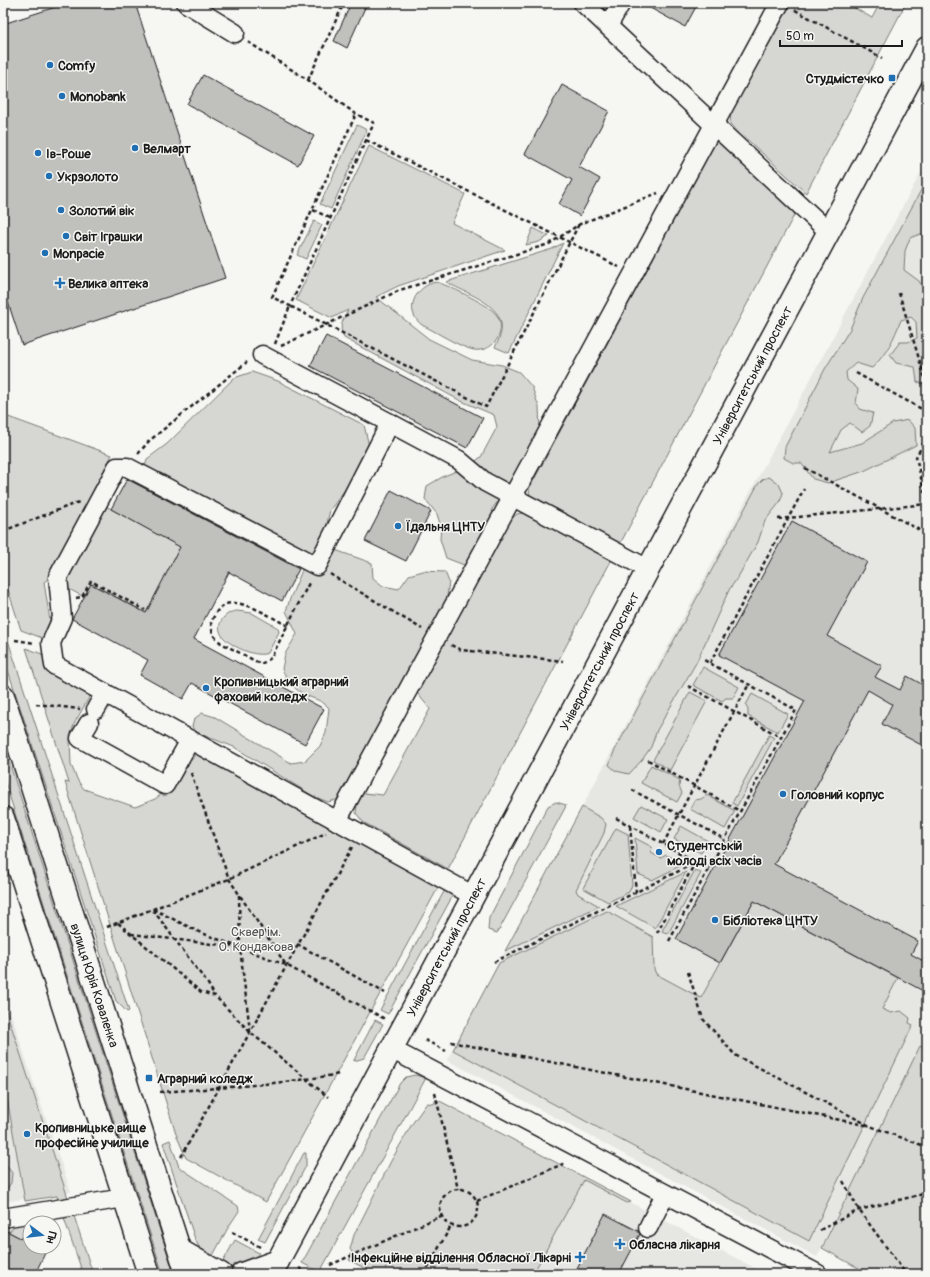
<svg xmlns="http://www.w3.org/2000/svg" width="930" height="1277" font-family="Pangolin,sans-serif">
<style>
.built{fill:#e6e6e2}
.green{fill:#d6d6d2;stroke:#797977}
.building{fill:#c0c0bd;stroke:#1c1c1c}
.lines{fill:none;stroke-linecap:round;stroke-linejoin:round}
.minor-casing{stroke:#1c1c1c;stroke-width:21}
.major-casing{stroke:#1c1c1c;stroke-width:25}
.path{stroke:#1c1c1c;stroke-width:2.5;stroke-dasharray:4 3;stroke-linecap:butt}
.minor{stroke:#f6f6f2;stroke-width:18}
.major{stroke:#f6f6f2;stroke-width:22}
.poi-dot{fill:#1f6fb2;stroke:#f6f6f2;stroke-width:1.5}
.labels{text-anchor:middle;stroke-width:3;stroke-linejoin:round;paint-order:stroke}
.poi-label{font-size:13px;font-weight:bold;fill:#1c1c1c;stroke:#f6f6f2;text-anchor:start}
.street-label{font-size:13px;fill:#1c1c1c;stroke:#f6f6f2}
.park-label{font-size:13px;fill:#545453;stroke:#f6f6f2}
</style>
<rect width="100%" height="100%" fill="#f6f6f2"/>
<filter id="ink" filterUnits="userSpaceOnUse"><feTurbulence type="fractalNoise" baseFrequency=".025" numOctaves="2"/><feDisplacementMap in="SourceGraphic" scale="8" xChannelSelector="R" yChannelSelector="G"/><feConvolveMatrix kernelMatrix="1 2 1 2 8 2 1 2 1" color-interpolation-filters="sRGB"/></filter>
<g filter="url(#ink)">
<g class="built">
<polygon points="927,161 927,1050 920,1047 817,1257 447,1060"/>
<polygon points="3,989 31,1075 71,1192 3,1202"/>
<polygon points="571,1171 766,1274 515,1274"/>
</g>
<g class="green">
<polygon points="790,3 846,3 872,18 880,3 906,3 806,193 730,124 731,112"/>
<polygon points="357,125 367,130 331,209 320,204"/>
<polygon points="717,141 720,141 799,206 620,544 530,496 529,489 714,145"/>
<path d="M369 146 465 194 452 223 505 250 398 286 376 297 429 339 472 360 502 365 519 372 532 387 539 407 540 431 518 487 499 500 492 509 494 522 479 564 464 565 446 558 440 539 441 527 437 514 425 499 427 486 444 476 469 466 481 457 497 427 494 415 459 400 344 338C338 327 343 320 348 310L332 318 296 300Z"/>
<path d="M927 179V236L920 234 910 238 905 251 904 270 919 281 927 296V385L917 382 915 367 896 363 890 355 900 342H908L917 338 916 322 911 317 901 320C893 340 888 352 872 368L856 363 846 372 847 380 858 389 856 404 860 409 873 413 870 426 862 432 850 423 841 430 830 452 862 443 893 423 908 420 915 428 916 445 864 471 828 483 813 479 801 463H793L784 458 785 447 825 369 850 329 863 298Z"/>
<polygon points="314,221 322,225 306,259 297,255"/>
<polygon points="533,228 549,236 539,242 526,245"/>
<path d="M563 243 509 353 495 347C518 308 473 297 446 282L552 249Z"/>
<path d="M436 282C446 284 486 304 493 311 510 326 496 353 474 350 461 348 435 331 422 325 403 311 415 286 436 282Z"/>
<path d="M252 372 278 381 364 425 369 446 357 473 330 510 325 532 335 550 372 563 373 578 383 586 399 589 409 575 423 571 445 572 449 582 446 603 339 799 328 802 313 796 234 747 198 733 192 727 194 719 202 713 215 717 291 763 305 761 320 746 326 733 329 708C320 698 313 700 302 693 292 688 287 679 282 669L285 654 297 634 286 611C291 592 301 577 306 558L145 467 147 459 167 444 234 378Z"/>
<polygon points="3,415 112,455 48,579 44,582 51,627 45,639 21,630 3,574"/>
<polygon points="769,477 779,484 783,493 780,502 765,521 758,542 738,577 729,590 696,663 657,730 651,747 642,760 629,774 616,771 609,765 614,752 758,484 763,479"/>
<polygon points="102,504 181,547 146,613 92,584 84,597 67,588 64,576"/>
<polygon points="523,513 612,559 448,869 363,822 356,813 357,805 363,793 383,795 430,709 417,693 511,519 517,514"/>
<path d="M237 611 252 613 278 628 279 632 268 653C256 658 233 647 224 638 213 626 224 612 237 611Z"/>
<polygon points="3,625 129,1011 127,1012 116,1001 3,655"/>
<polygon points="26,648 42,654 48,671 91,694 74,724 70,740 71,765 78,781 84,789 135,807 155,799 174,785 197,752 439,886 266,1202 186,1158 176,1134 65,782 69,783"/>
<polygon points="703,667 739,687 733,698 726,698 722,701 693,685"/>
<polygon points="690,692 707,701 670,770 653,760"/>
<polygon points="752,694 788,714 778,732 748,716 748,710 746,705"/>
<polygon points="769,735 774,738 737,806 732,803"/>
<polygon points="3,743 174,1274 163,1274 3,776"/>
<polygon points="651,765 680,780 679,786 682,793 677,802 641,783"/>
<polygon points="707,795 735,811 725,829 690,809 695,800 701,799"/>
<polygon points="556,802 566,805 565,808 499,930 497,933 488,930 489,918 548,806"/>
<polygon points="641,805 668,819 661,832 634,817"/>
<polygon points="582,807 601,818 606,824 604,833 576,890 578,894 599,906 505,951"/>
<polygon points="681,826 708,841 701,853 674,839"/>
<polygon points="616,828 628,834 632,885 629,892 608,902 583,888"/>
<polygon points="635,838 652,847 651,853 661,858 666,855 684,864 652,880 638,874"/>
<polygon points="695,870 701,873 668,934 662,931"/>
<polygon points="686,872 655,928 616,906"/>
<polygon points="447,886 453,893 452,897 388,1014 380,1010"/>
<polygon points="754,901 898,978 882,1009 891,1013 901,1011 910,1018 909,1023 913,1025 809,1241 453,1050 499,963 607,911 653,937 654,969 656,974 701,998"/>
<polygon points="3,1001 68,1198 58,1199 57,1196 25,1201 3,1075"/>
<polygon points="375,1020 383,1024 364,1058 354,1061 354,1060"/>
<polygon points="920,1046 927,1050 927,1274 869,1274 822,1248"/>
<polygon points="415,1075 426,1078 320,1272 302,1263 400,1083 406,1077"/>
<polygon points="436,1099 631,1202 627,1203 584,1180 533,1274 375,1274 349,1260 353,1254 350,1249 354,1235 391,1161 412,1124 427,1103 434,1104"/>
<polygon points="170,1140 179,1167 238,1206 239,1211 229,1226 211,1259 201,1251 195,1239 163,1143"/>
<polygon points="304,1153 306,1153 306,1166 265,1242 258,1239"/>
<polygon points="3,1161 12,1173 11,1183 3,1194"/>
<polygon points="73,1213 93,1274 83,1274 63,1215"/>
<polygon points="39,1221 40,1223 30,1223 30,1243 9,1232 17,1222"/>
<path d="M235 1240 259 1253C251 1265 235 1270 221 1265Z"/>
</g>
<g class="building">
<polygon points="68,3 135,3 225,278 22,345 3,287 3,24"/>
<polygon points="351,3 367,3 347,48 334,41"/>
<polygon points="641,3 698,3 685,27"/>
<polygon points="203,75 314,136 298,165 187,104"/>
<polygon points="562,85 609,111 579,167 600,179 580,216 559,204 572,180 525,154"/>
<polygon points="326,336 483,418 467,448 310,366"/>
<polygon points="127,479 299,569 282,601 229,572 194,639 324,709 305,744 192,683 183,699 140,675 148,660 72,619 91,584 146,613 180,547 111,509"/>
<polygon points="391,490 431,511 406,561 365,541"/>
<polygon points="792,521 867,562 827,636 882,666 875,677 900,690 907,676 927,687 927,748 882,724 892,704 868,690 774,864 918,941 911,954 927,963 927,993 754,901 720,963 676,939 805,701 719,655"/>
<polygon points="605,1214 638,1231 640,1234 619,1274 574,1274"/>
<polygon points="3,1229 30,1243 30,1247 39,1247 46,1251 35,1274 3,1274"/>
</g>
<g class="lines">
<g class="minor-casing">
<g id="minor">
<polyline points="186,3 235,33"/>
<polyline points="583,3 829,232"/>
<polyline points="608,26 621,3"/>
<polyline points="262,355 390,423"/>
<polyline points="96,709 105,693"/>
<polyline points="89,723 80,738 165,785 190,740"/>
<polyline points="337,821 780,3"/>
<polyline points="474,896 54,665 51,643 62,618 58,577 117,467 127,467 317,566 390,423 459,460 485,482 648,569"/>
<polyline points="391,1049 818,1274"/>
<polyline points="3,1218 124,1198"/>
<polyline points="648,1228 665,1194"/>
</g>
</g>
<g class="major-casing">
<g id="major">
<polyline points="3,696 187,1274"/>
<polyline points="3,818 149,1274"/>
<polyline points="181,1251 221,1274"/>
<polyline points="242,1274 278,1261"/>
<polyline points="271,1274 927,48"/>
</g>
</g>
<g class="path">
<polyline points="795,10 882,58"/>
<polyline points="248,42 308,80 356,114 374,123 290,306 272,297 356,114"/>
<polyline points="308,80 344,3"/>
<polyline points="366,140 619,267"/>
<polyline points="313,210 330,218"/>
<polyline points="899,293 927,385"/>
<polyline points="275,344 290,306 486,407 579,224"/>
<polyline points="281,346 400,290 549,244 580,224 658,193"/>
<polyline points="856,373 927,412"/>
<polyline points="927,437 916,457 927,503"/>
<polyline points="138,454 149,441 247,362"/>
<polyline points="805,468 927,534"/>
<polyline points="778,519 927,504"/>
<polyline points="3,531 79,502"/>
<polyline points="330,574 422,629"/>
<polyline points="76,598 82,597 91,581 145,610"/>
<path d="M288 626C271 617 237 594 221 607 216 611 213 618 211 623L213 635 221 643 261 664 271 658 310 581"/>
<polyline points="15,640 35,643"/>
<polyline points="451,645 461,650 563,661"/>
<polyline points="710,663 804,489"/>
<polyline points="688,686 781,737"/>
<polyline points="36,704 80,709"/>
<polyline points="648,760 740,811"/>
<polyline points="191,773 229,879 286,965"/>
<polyline points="632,790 725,839"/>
<polyline points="616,818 709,869"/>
<polyline points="630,826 636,892"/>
<polyline points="663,844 749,684"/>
<polyline points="239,895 240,948 250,1031"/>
<polyline points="153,909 199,932 286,965 385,1019"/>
<polyline points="153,910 208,984 215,996"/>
<polyline points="118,923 201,992 215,996 250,1032 328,1097"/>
<polyline points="107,927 229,879 326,833"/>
<polyline points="657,933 695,863"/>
<polyline points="131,934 236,947"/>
<polyline points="669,941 796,710 702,659"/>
<polyline points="297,944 385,993"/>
<polyline points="494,962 695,863"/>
<polyline points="688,972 703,1019 735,1055 870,1126 927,1147"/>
<polyline points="425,1040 446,1051"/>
<polyline points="451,1042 870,1126"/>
<path d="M160 1092C221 1088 281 1084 340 1074"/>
<polyline points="435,1093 458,1189"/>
<polyline points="181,1157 352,847"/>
<polyline points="843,1181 859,1210 906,1274"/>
<circle cx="459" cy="1208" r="19"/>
<polyline points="477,1201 565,1163"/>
<polyline points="820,1230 859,1210 927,1193"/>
<polyline points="232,1232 260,1247"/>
<polyline points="330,1265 441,1216"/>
<polyline points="299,1268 310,1274"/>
<polyline points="424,1274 451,1226"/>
</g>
<use href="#minor" class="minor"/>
<use href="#major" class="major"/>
</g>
</g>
<g class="poi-dot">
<circle cx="50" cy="65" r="4"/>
<rect x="888" y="74" width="8" height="8" rx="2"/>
<circle cx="62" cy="96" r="4"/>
<circle cx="135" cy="148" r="4"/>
<circle cx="38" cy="153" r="4"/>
<circle cx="49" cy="176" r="4"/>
<circle cx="61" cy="210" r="4"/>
<circle cx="66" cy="236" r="4"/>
<circle cx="45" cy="253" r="4"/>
<path d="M58 277h4v4h4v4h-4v4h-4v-4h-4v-4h4z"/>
<circle cx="398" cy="526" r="4"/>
<circle cx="206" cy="688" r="4"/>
<circle cx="783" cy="794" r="4"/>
<circle cx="659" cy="852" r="4"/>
<circle cx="715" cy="920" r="4"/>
<rect x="145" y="1074" width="8" height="8" rx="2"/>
<circle cx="27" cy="1134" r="4"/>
<path d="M618 1238h4v4h4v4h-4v4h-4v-4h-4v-4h4z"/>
<path d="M578 1251h4v4h4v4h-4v4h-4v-4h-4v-4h4z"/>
</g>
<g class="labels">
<g class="poi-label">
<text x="58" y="70">Comfy</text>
<text x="884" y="83" text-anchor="end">Студмістечко</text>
<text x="70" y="101">Monobank</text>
<text x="143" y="153">Велмарт</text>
<text x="46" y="158">Ів-Роше</text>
<text x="57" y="181">Укрзолото</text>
<text x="69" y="215">Золотий вік</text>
<text x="74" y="241">Світ Іграшки</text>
<text x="53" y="258">Monpacie</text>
<text x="68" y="288">Велика аптека</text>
<text x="406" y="531">Їдальня ЦНТУ</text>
<text x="214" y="686">Кропивницький аграрний<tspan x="214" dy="15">фаховий коледж</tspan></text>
<text x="791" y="799">Головний корпус</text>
<text x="667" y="850">Студентській<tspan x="667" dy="15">молоді всіх часів</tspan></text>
<text x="723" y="925">Бібліотека ЦНТУ</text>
<text x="157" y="1083">Аграрний коледж</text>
<text x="35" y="1132">Кропивницьке вище<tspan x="35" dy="15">професійне училище</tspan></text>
<text x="629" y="1249">Обласна лікарня</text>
<text x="571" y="1262" text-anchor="end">Інфекційне відділення Обласної Лікарні</text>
</g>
<g class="street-label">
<text transform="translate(752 375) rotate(-62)" y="5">Університетський проспект</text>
<text transform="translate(599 661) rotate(-62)" y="5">Університетський проспект</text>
<text transform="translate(446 947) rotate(-62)" y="5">Університетський проспект</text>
<text transform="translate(95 985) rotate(72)" y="5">вулиця Юрія Коваленка</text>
</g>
<g class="park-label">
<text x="256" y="936">Сквер ім.<tspan x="256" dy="15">О. Кондакова</tspan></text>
</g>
</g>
<rect width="930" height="1277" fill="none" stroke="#f6f6f2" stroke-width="16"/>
<rect x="8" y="8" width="914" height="1261" fill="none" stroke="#1c1c1c" stroke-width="1.5" filter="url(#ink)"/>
<g transform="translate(42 1235) rotate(105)"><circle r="19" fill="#f6f6f2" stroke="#9f9f9c"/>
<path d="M0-3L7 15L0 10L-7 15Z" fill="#1f6fb2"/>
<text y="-6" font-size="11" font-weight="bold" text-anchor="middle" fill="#1c1c1c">Пн</text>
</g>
<path d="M780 40v6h122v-6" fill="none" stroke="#1c1c1c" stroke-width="2"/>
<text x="786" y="40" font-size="12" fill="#1c1c1c" stroke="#f6f6f2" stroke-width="3" paint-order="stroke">50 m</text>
</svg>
